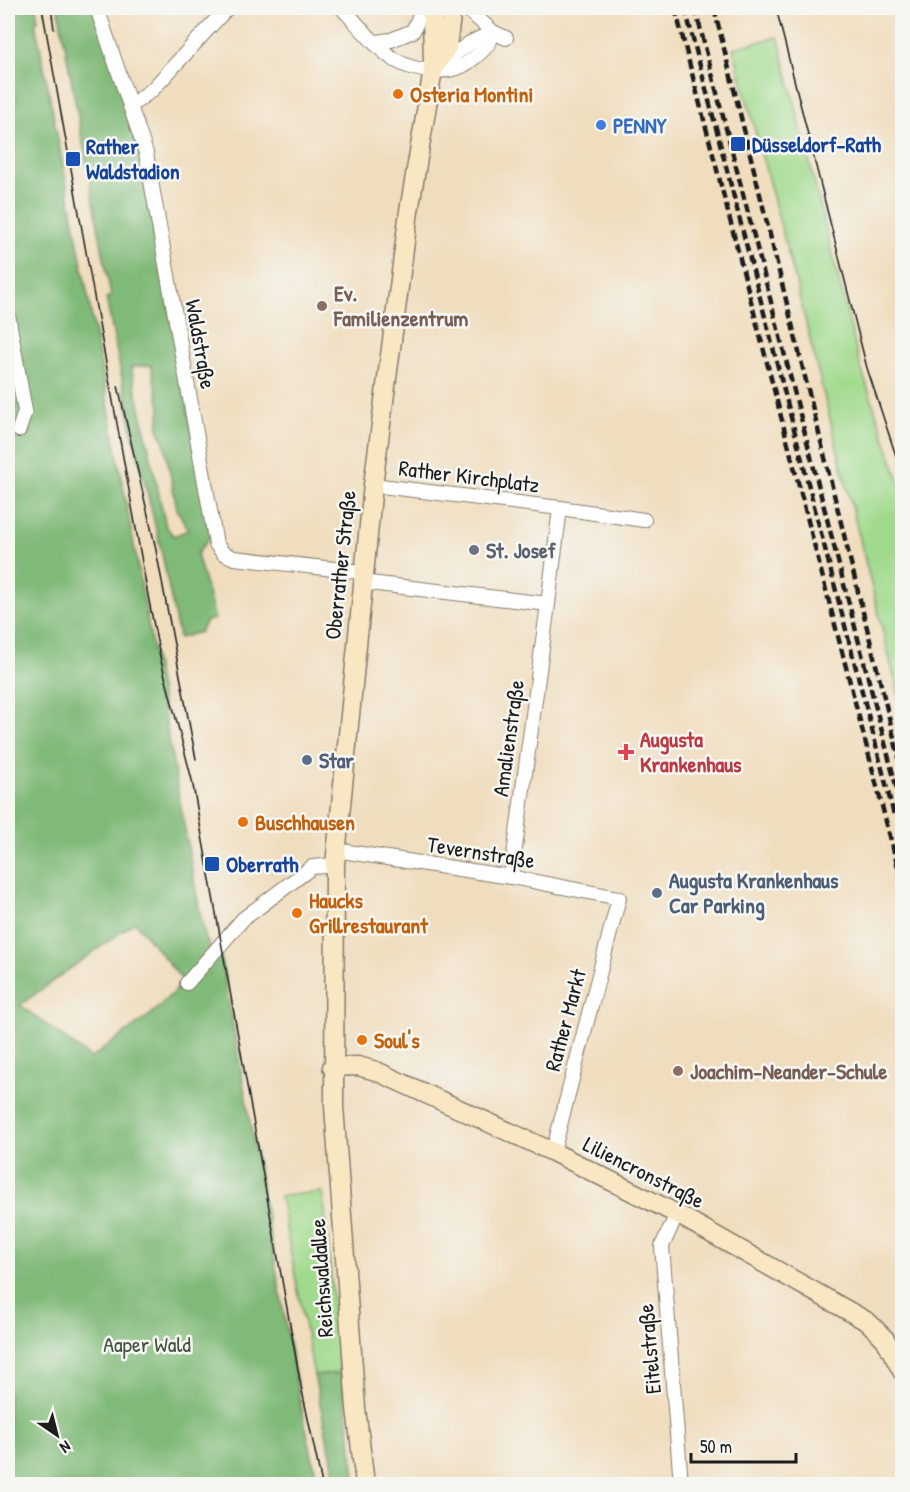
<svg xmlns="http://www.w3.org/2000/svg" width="910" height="1492" font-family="'Patrick Hand',sans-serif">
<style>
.green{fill:#a1da8d;stroke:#5e7b54;stroke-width:1.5}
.forest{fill:#80ba78;stroke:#4e6b4a;stroke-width:1.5;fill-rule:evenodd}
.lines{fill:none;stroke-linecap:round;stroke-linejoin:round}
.street-casing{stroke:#867c6c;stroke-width:16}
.secondary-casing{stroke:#867c6c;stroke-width:21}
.street{stroke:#fff;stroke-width:14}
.secondary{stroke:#f9e7c3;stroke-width:18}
.tram{stroke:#1c1c1c;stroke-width:1.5}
.rail{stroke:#1c1c1c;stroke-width:4.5;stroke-dasharray:9 4.5;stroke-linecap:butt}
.food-dot{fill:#e8710a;stroke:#f6f6f2;stroke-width:2}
.shop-dot{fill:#3f7fe0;stroke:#f6f6f2;stroke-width:2}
.transit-dot{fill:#1a4fb4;stroke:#f6f6f2;stroke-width:2}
.education-dot{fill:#8d6e63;stroke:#f6f6f2;stroke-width:2}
.worship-dot{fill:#6b7280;stroke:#f6f6f2;stroke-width:2}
.health-dot{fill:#e0444e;stroke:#f6f6f2;stroke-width:2}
.service-dot{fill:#5c6f8a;stroke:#f6f6f2;stroke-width:2}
.labels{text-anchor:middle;stroke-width:5;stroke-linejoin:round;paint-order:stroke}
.food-label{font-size:22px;font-weight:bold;fill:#c56008;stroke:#f6f6f2;text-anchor:start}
.shop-label{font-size:22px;font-weight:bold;fill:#366cbe;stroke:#f6f6f2;text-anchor:start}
.transit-label{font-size:22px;font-weight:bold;fill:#164399;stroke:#f6f6f2;text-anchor:start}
.education-label{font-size:22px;font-weight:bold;fill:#785e54;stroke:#f6f6f2;text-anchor:start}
.street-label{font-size:22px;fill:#1c1c1c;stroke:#f6f6f2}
.worship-label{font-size:22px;font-weight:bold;fill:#5b616d;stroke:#f6f6f2;text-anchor:start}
.health-label{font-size:22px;font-weight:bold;fill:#be3a42;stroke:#f6f6f2;text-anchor:start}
.service-label{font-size:22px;font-weight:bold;fill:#4e5e75;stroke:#f6f6f2;text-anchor:start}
.park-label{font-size:22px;fill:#44553e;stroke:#f6f6f2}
</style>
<rect width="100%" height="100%" fill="#f6f6f2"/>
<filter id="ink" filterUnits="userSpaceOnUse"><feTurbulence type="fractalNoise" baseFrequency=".0167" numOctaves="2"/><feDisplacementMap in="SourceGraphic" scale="12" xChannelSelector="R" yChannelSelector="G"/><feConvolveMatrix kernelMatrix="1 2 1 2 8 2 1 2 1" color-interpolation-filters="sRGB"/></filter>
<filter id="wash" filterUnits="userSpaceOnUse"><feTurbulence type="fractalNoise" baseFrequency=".008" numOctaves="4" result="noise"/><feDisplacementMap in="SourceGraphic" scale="24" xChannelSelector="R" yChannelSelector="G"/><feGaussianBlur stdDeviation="1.35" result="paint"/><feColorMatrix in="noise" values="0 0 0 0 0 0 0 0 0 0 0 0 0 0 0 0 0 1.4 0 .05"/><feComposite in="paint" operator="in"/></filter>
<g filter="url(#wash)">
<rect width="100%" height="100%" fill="#f0ddbd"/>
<g class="green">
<polygon points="778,37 860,365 902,490 902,708 795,279 733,48"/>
<polygon points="8,322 22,399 8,416"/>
<polygon points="323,1192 340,1373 314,1375 280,1196"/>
</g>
<g class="forest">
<path d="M8 8H36L38 21 35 22C94 319 147 616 200 914L206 939 215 956 220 952 297 1387 318 1484H8V416L22 399 8 322ZM135 922 184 982 150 1015 91 1058 20 1005Z"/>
<path d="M58 8H94L135 124 211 536 197 554 215 619 206 621 200 632 179 638 161 549 134 439 106 298 111 296ZM151 365 160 407 158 429 164 442 177 509 188 530 174 536 166 527 131 367Z"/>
<polygon points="340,1373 343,1378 356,1484 337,1484 314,1375"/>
</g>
</g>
<g filter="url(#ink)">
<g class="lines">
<g class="street-casing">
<g id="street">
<polyline points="97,8 146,153 216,544 223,553 234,558 362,572"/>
<path d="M342 8C357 23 377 49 395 60 417 73 451 76 470 61 480 53 491 45 493 32"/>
<polyline points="466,8 493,32 506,38"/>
<polyline points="376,42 391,40 413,31 423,8"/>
<polyline points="437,67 470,43 493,32"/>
<polyline points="130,106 152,90 227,8"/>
<polyline points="8,315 25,411 19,430"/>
<polyline points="560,508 644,520"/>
<polyline points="361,582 548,604 560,508 373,485"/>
<polyline points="335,850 511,877 619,898 553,1152"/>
<polyline points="511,877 548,604"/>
<polyline points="187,983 243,919 312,867 335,865"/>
<polyline points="677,1214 662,1246 681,1484"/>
</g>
</g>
<g class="secondary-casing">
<g id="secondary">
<polyline points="433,70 447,47 452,8"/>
<polyline points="332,1067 358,1066 376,1071 553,1152 677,1214 868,1322 885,1339 902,1371"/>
<polyline points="365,1484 356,1408 334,1106 335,865 373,485 409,211 433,70 432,8"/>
</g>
</g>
<use href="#street" class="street"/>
<use href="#secondary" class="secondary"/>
<g class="tram">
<polyline points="42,8 149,601 161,661 192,780 301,1386 322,1484"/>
<polyline points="51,8 54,29"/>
<polyline points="776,8 867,368 902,474"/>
<polyline points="118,386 155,545 196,759"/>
</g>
<g class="rail">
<polyline points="675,8 902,883"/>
<polyline points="685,8 894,815"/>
<polyline points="695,8 902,809"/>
<polyline points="714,8 902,770"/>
</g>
</g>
</g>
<g class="food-dot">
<circle cx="398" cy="94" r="6"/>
<circle cx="243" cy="822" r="6"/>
<circle cx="297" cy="913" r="6"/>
<circle cx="362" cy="1040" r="6"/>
</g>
<circle class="shop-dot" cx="601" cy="125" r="6"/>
<g class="transit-dot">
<rect x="730" y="136" width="16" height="16" rx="3"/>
<rect x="65" y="151" width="16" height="16" rx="3"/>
<rect x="204" y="856" width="16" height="16" rx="3"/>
</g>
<g class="education-dot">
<circle cx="322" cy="306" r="6"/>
<circle cx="678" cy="1071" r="6"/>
</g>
<circle class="worship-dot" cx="474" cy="550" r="6"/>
<path class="health-dot" d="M623 743h6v6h6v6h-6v6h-6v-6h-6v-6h6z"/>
<g class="service-dot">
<circle cx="307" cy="760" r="6"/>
<circle cx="657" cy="893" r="6"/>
</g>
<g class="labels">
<g class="food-label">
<text x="410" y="102">Osteria Montini</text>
<text x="255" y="830">Buschhausen</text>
<text x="309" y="908">Haucks<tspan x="309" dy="25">Grillrestaurant</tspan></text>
<text x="374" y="1048">Soul's</text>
</g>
<g class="shop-label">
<text x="613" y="133">PENNY</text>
</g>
<g class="transit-label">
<text x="752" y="152">Düsseldorf-Rath</text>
<text x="86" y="154">Rather<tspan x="86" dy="25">Waldstadion</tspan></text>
<text x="226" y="872">Oberrath</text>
</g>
<g class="education-label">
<text x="334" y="301">Ev.<tspan x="334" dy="25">Familienzentrum</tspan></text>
<text x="690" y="1079">Joachim-Neander-Schule</text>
</g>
<g class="street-label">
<text transform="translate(201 344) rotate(80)" y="8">Waldstraße</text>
<text transform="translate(469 476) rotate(7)" y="8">Rather Kirchplatz</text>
<text transform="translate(340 565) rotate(-84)" y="8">Oberrather Straße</text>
<text transform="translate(508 738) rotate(-82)" y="8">Amalienstraße</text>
<text transform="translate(481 852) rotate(9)" y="8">Tevernstraße</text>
<text transform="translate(565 1020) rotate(-75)" y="8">Rather Markt</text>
<text transform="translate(644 1172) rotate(27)" y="8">Liliencronstraße</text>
<text transform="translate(321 1278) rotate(-94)" y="8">Reichswaldallee</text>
<text transform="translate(649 1349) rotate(-95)" y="8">Eitelstraße</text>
</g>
<g class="worship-label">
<text x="486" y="558">St. Josef</text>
</g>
<g class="health-label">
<text x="640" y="747">Augusta<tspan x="640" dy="25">Krankenhaus</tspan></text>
</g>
<g class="service-label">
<text x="319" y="768">Star</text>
<text x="669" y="888">Augusta Krankenhaus<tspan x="669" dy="25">Car Parking</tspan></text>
</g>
<g class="park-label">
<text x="147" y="1352">Aaper Wald</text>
</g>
</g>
<rect width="910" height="1492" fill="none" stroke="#f6f6f2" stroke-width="30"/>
<g transform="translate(57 1435) rotate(145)" stroke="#f6f6f2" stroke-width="4.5" paint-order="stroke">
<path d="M0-4.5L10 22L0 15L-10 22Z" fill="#1c1c1c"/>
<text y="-9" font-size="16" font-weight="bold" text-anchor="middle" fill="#1c1c1c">N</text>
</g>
<path d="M691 1453v9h105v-9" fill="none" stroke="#1c1c1c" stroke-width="3"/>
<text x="700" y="1453" font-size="18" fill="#1c1c1c" stroke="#f6f6f2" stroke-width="4.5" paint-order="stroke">50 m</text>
</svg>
